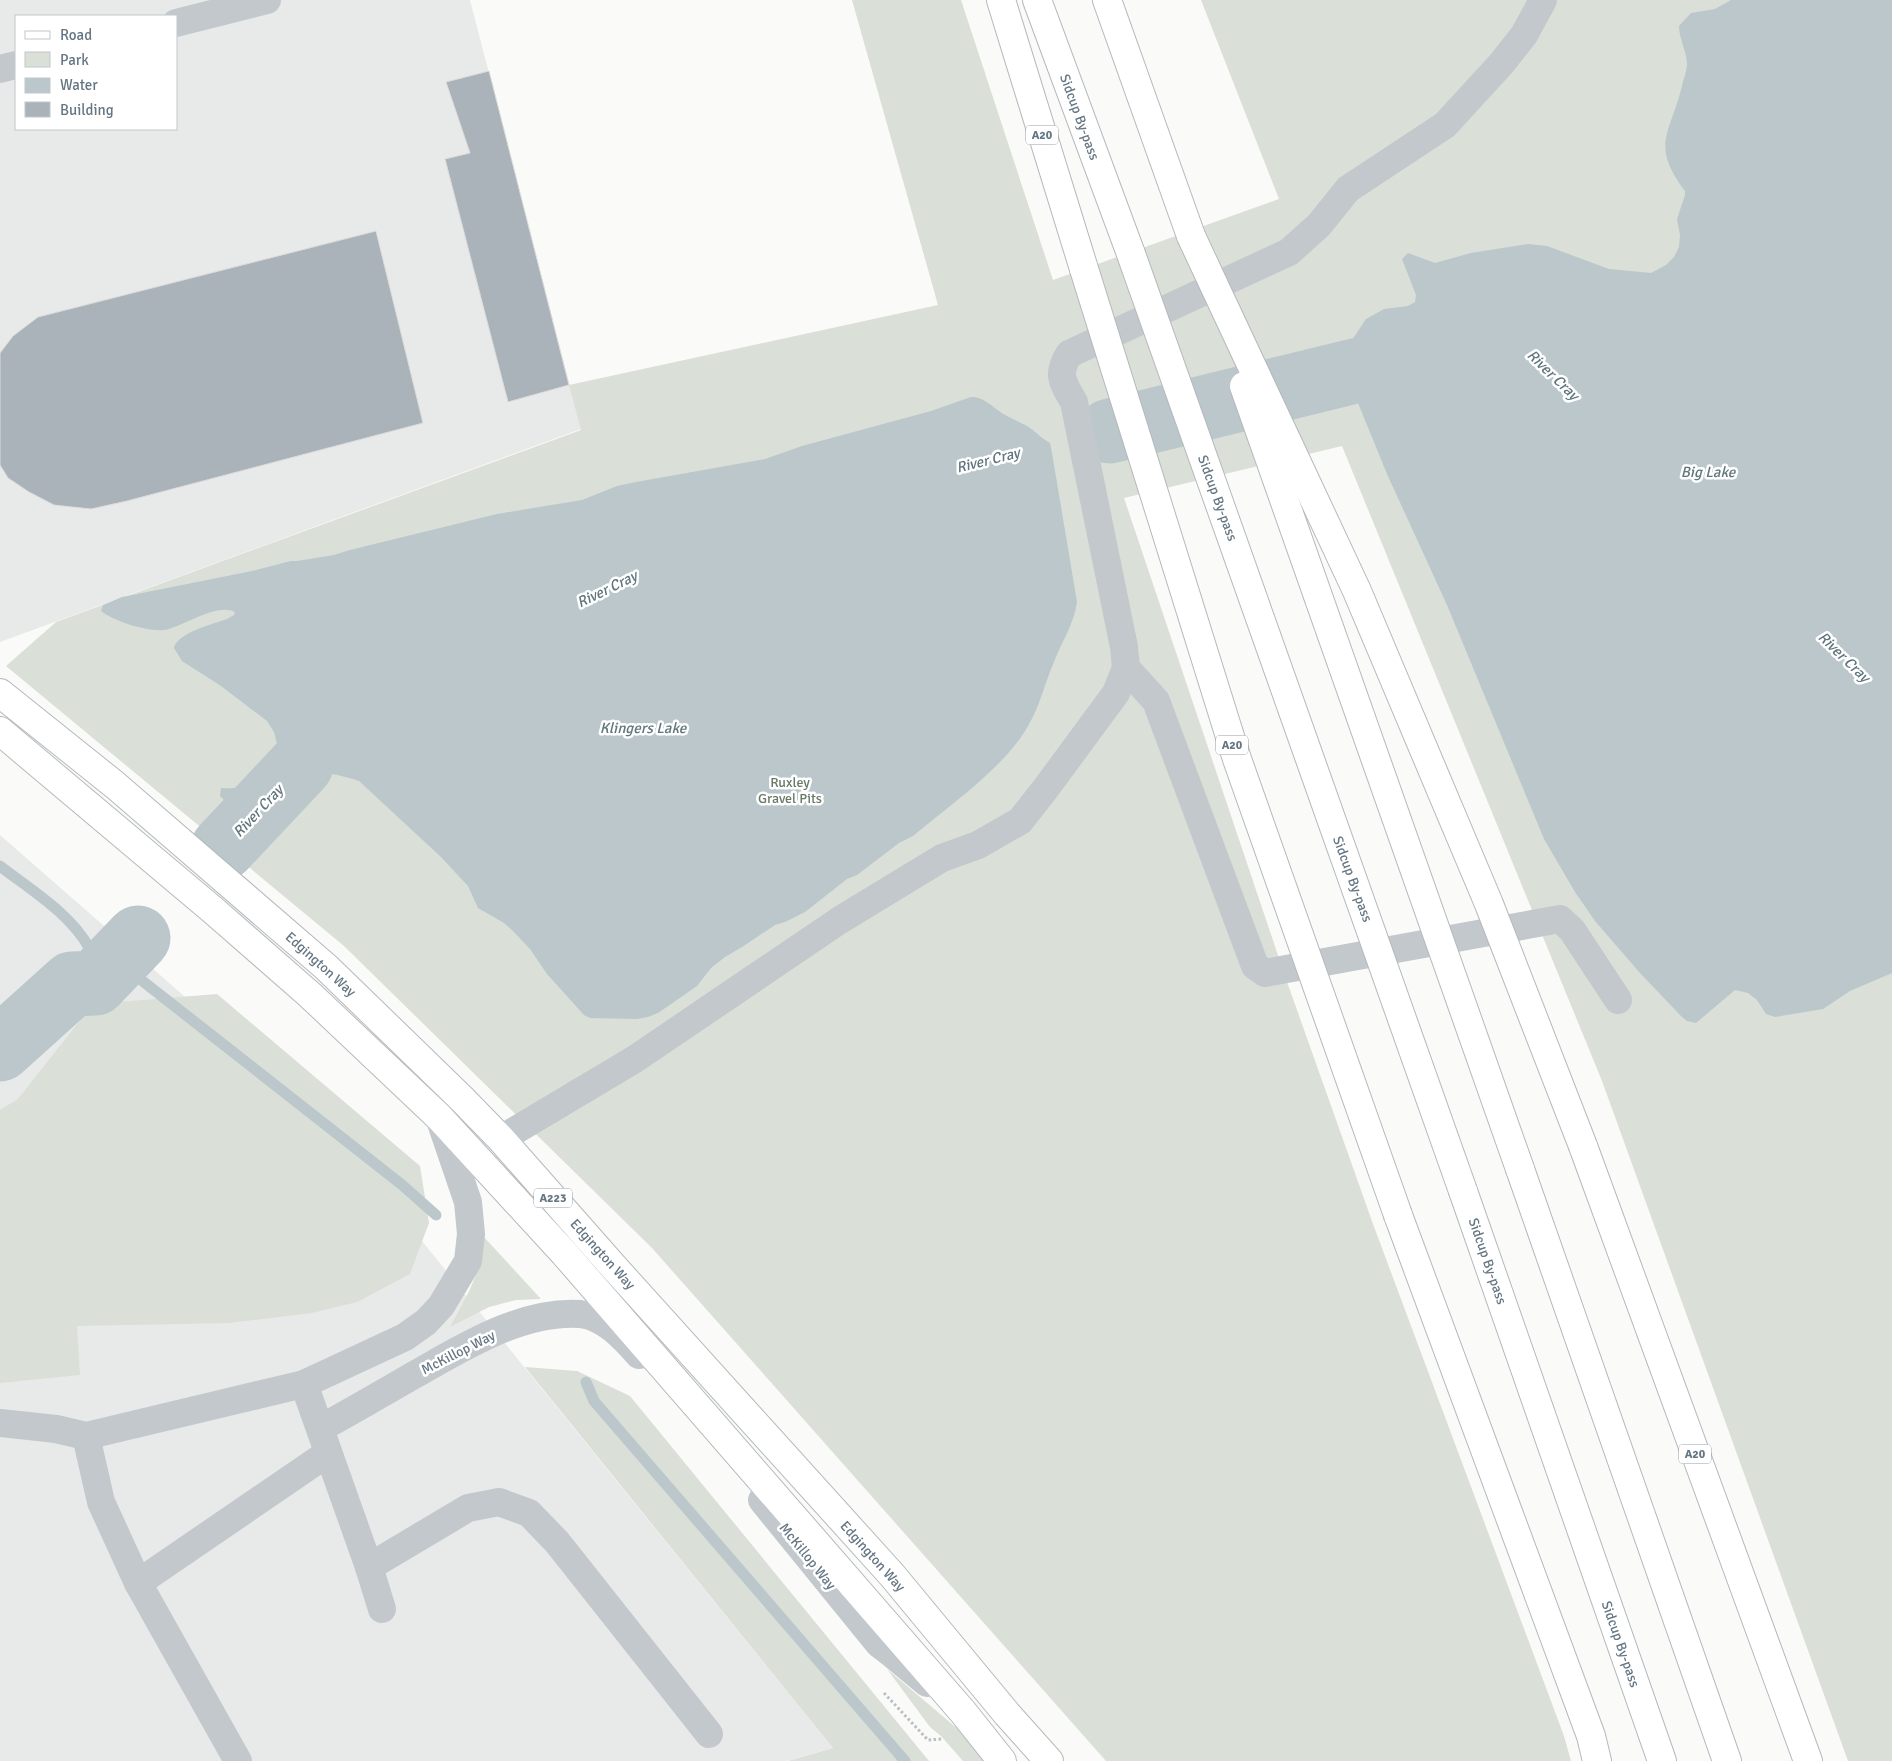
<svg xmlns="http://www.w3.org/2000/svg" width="1892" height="1761" font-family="Signika,sans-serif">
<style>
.built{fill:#e8e9e9;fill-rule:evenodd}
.green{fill:#dadfd7}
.water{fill:#bbc7cb}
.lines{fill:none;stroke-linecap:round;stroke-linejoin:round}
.stream{stroke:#bbc7cb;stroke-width:11}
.river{stroke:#bbc7cb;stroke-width:65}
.building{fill:#aab3b9;stroke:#dcdcda}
.major-casing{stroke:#b5babe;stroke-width:30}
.highway-casing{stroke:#b4b9bd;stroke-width:30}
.path{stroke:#bbbfc2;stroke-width:3;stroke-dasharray:2.5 2.5;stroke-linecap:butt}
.minor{stroke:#c3c8cc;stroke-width:28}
.major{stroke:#fff;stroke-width:28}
.highway{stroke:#fff;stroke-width:28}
.highway-bridge-casing{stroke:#b4b9bd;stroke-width:30;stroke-linecap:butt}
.highway-bridge{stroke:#fff;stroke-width:28}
.labels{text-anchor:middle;stroke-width:5;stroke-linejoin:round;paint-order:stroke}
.shield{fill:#fff;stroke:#939fa8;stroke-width:1}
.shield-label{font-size:12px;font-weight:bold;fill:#657683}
.street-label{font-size:14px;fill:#657683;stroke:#fff}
.park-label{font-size:14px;fill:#687a64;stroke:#fff}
.water-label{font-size:15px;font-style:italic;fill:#60757c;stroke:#fff}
</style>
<rect width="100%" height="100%" fill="#fafaf8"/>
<g class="built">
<path d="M0 0H470L581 429 0 642ZM16 16H176V129H16Z"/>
<polygon points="0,835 319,1114 833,1748 787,1761 0,1761"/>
</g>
<g class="green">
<polygon points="852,0 961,0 1053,280 1279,199 1201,0 1892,0 1892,1761 1848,1761 1602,1081 1342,446 1124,498 1286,979 1373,1224 1564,1736 1571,1761 1106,1761 652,1248 344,946 6,666 56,622 581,430 569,385 938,305"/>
<polygon points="217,994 420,1166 429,1223 410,1274 357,1302 312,1313 228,1323 77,1326 80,1375 0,1383 0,1110 18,1099 93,1004"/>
<path d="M483 1236 541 1299 516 1300 489 1307 450 1327C467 1296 482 1272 483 1236Z"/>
<polygon points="525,1367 577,1371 630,1396 929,1761 788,1761 833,1748"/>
<polygon points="887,1669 966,1736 988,1761 963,1761 941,1736 930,1727"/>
</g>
<g class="water">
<path d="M1731 0H1892V973L1850 991 1823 1009 1775 1017 1766 1014 1757 1000 1748 993 1735 990 1696 1023 1687 1021 1681 1016 1640 973 1595 921 1575 892 1544 839 1447 605 1387 474 1358 403 1341 385 1331 381 1321 382 1320 374 1333 369 1366 319 1384 309 1408 306 1415 302 1416 295 1402 259 1408 253 1435 263 1471 253 1528 244 1547 246 1609 269 1651 273 1666 265 1674 257 1679 247 1680 235 1677 219 1685 195V191C1650 144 1670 135 1682 86 1683 80 1687 71 1687 64 1687 52 1679 39 1679 26L1691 13 1715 9Z"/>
<path d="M971 397C983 397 989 404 999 411 1007 417 1018 421 1027 426 1035 431 1041 438 1050 443L1052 453 1077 602C1074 624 1062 641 1054 662 1045 682 1040 706 1028 726 1005 767 950 805 913 836L899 843 857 875 847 879 805 912 785 922 775 925 742 947 725 957 711 968 697 986 658 1013 648 1017 637 1019 590 1018 584 1015 547 974 530 949 514 932 504 923 478 908 468 886 441 857 359 781C348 777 326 771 314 774 299 777 278 806 276 820 275 825 277 831 278 836L276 838H272L267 834 249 838 225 818V801L220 796 221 788C248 791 266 774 279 751L274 732 267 721 221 686 182 661 174 648C177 633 213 624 227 619L234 615 235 612C216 602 183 627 164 630 147 632 114 621 101 611L103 605 122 597 252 571 291 561H297L334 555 350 550 497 514 582 500 617 486 636 482 765 459 802 446 931 411Z"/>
</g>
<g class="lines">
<g class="stream">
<path d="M0 866C31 890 70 913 90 949 96 958 94 972 95 983L140 979 401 1184 436 1215"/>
<polyline points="586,1382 594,1401 905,1761"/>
</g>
<g class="river">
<polyline points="1110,431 1408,358"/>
<polyline points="223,848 301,765"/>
<polyline points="0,1049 72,984 95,983 138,938"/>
</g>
</g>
<g class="building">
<polygon points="489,71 569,385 508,402 445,159 470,153 446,82"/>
<polygon points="376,231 423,423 127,501 91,509 54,505 29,492 8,478 0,465 0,353 13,336 38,317"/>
</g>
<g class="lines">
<g class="major-casing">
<g id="major">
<polyline points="0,693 115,785 326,967 461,1098 501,1139 612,1265 892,1575 1007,1714 1049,1761"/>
<polyline points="0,731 214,911 310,995 439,1117 564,1253 963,1712 1002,1761"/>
</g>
</g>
<g class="highway-casing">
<g id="highway">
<polyline points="1001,0 1084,269"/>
<polyline points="1037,0 1131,254"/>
<polyline points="1107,0 1191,236"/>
<polyline points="1583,1146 1808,1761"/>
<polyline points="1520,1169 1727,1761"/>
<polyline points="1463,1191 1662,1761"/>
<polyline points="1398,1215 1591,1736 1597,1761"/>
</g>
</g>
<polyline class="path" points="884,1693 928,1740 942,1739"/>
<g class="minor">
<polyline points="176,23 267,0"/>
<polyline points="0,69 16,65"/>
<polyline points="1126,668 1156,701 1255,966 1265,973 1560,919 1572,930 1618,1000"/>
<path d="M501 1139 635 1059 840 920 942 858 978 845 1020 821 1046 788 1116 693 1126 668 1124 647 1074 402C1063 383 1056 375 1069 354L1289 252 1319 225 1348 189 1445 125 1501 64 1524 35 1543 0"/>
<polyline points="304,1384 369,1567 468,1508 499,1502 529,1513 557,1542 709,1734"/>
<polyline points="0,1423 56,1429 86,1436 304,1384 405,1337 426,1322 441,1306 468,1261 471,1234 468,1202 439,1117"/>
<path d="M321 1428C352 1411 383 1393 414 1375 462 1348 522 1310 580 1314 604 1316 624 1338 639 1355"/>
<polyline points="86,1436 101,1502 138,1583 238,1761"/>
<polyline points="762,1500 879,1644 892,1654 927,1683"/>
<polyline points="369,1567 382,1609"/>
<polyline points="138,1583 328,1453"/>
</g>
<use href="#major" class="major"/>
<use href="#highway" class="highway"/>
<g class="highway-bridge-casing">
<g id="highway-bridge">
<polyline points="1191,236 1357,591 1489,904 1583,1146"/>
<polyline points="1131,254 1463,1191"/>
<polyline points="1084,269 1237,759 1398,1215"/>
<polyline points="1244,386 1520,1169"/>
</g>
</g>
<use href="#highway-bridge" class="highway-bridge"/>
</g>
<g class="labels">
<g class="shield">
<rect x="1026" y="125.5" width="32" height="19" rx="4"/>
<rect x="1216" y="735.5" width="32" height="19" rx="4"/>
<rect x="534" y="1188.5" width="38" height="19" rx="4"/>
<rect x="1679" y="1444.5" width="32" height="19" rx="4"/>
</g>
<g class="shield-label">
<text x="1042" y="139">A20</text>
<text x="1232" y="749">A20</text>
<text x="553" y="1202">A223</text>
<text x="1695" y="1458">A20</text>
</g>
<g class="street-label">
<text transform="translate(1080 117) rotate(70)" y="5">Sidcup By-pass</text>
<text transform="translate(1218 498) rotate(70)" y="5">Sidcup By-pass</text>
<text transform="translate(1353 879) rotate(70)" y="5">Sidcup By-pass</text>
<text transform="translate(321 964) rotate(42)" y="5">Edgington Way</text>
<text transform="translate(603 1254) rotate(48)" y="5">Edgington Way</text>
<text transform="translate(1488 1261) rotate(71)" y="5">Sidcup By-pass</text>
<text transform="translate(458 1352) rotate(-27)" y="5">McKillop Way</text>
<text transform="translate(808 1556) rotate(51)" y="5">McKillop Way</text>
<text transform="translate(873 1556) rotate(48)" y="5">Edgington Way</text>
<text transform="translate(1621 1644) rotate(71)" y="5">Sidcup By-pass</text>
</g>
<g class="park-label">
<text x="790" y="787">Ruxley<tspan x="790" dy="16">Gravel Pits</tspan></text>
</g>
<g class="water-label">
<text transform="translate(1553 375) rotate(44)" y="5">River Cray</text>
<text transform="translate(988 460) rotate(-14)" y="5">River Cray</text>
<text x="1708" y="477">Big Lake</text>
<text transform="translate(607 589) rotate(-26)" y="5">River Cray</text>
<text transform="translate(1844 657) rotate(44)" y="5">River Cray</text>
<text x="643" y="733">Klingers Lake</text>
<text transform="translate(258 811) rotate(-47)" y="5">River Cray</text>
</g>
</g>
<rect x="15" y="15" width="162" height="115" fill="#ffffff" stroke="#c1c8cd"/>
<rect x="25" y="31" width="25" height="8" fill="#ffffff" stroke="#c1c8cd"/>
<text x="60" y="40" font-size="15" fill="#657683">Road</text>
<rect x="25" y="52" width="25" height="15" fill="#dadfd7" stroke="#c1c8cd"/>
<text x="60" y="65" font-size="15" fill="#657683">Park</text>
<rect x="25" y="78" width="25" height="15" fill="#bbc7cb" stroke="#c1c8cd"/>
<text x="60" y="90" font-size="15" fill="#657683">Water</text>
<rect x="25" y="102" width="25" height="15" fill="#aab3b9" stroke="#c1c8cd"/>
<text x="60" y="115" font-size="15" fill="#657683">Building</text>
</svg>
